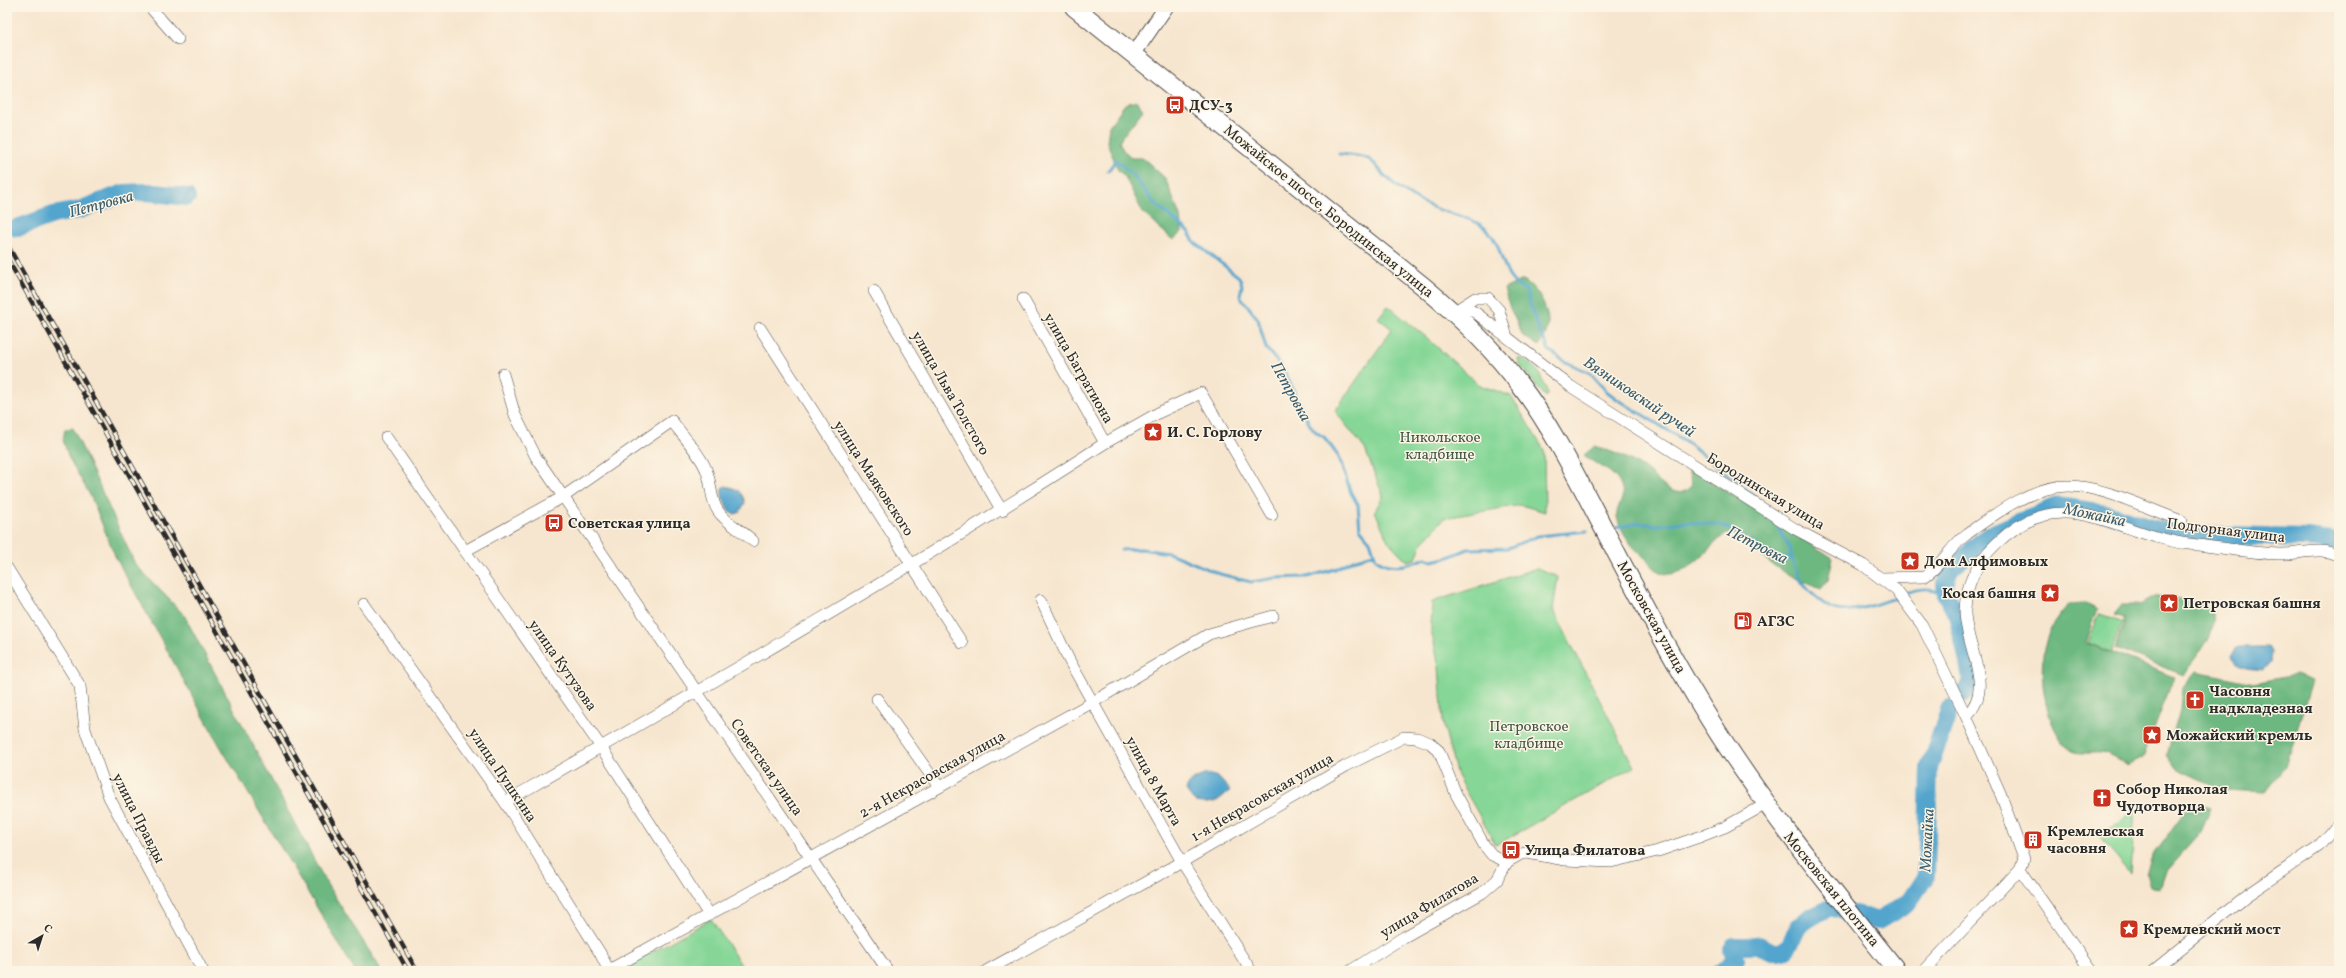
<svg xmlns="http://www.w3.org/2000/svg" width="2346" height="978" font-family="Vollkorn,serif">
<style>
.green{fill:#86d797;stroke:#588161}
.forest{fill:#6cb880;stroke:#4c7256}
.water{fill:#53a5ce;stroke:#3f687c}
.lines{fill:none;stroke-linecap:round;stroke-linejoin:round}
.stream{stroke:#53a5ce;stroke-width:3}
.river{stroke:#53a5ce;stroke-width:18}
.minor-casing{stroke:#4a4744;stroke-width:12}
.tertiary-casing{stroke:#4a4744;stroke-width:16}
.primary-casing{stroke:#4a4744;stroke-width:20}
.minor{stroke:#fff;stroke-width:11}
.tertiary{stroke:#fff;stroke-width:14}
.primary{stroke:#fff;stroke-width:18}
.rail-casing{stroke:#2b2b2b;stroke-width:4.5}
.rail{stroke:#fcf5e5;stroke-width:3;stroke-dasharray:9;stroke-linecap:butt}
.labels{text-anchor:middle;stroke-width:3;stroke-linejoin:round;paint-order:stroke}
.poi-label{font-size:15px;font-weight:bold;fill:#2b2b2b;stroke:#fcf5e5;text-anchor:start}
.street-label{font-size:15px;fill:#2b2b2b;stroke:#fcf5e5}
.park-label{font-size:15px;fill:#425646;stroke:#fcf5e5}
.water-label{font-size:16px;font-style:italic;fill:#3b5c6c;stroke:#fcf5e5}
</style>
<rect width="100%" height="100%" fill="#fcf5e5"/>
<filter id="ink" filterUnits="userSpaceOnUse"><feTurbulence type="fractalNoise" baseFrequency=".025" numOctaves="2"/><feDisplacementMap in="SourceGraphic" scale="8" xChannelSelector="R" yChannelSelector="G"/><feConvolveMatrix kernelMatrix="1 2 1 2 8 2 1 2 1" color-interpolation-filters="sRGB"/></filter>
<filter id="wash" filterUnits="userSpaceOnUse"><feTurbulence type="fractalNoise" baseFrequency=".012" numOctaves="4" result="noise"/><feDisplacementMap in="SourceGraphic" scale="16" xChannelSelector="R" yChannelSelector="G"/><feGaussianBlur stdDeviation="0.9" result="paint"/><feColorMatrix in="noise" values="0 0 0 0 0 0 0 0 0 0 0 0 0 0 0 0 0 1.4 0 .05"/><feComposite in="paint" operator="in"/></filter>
<g filter="url(#wash)">
<rect width="100%" height="100%" fill="#f7e6cf"/>
<g class="green">
<polygon points="1388,306 1426,337 1479,385 1511,396 1544,450 1545,512 1521,505 1444,518 1421,545 1416,559 1407,561 1388,541 1375,511 1383,496 1365,449 1335,411 1392,329 1378,318"/>
<polygon points="1522,358 1538,371 1548,393 1546,397 1520,365 1518,359"/>
<polygon points="1537,568 1558,577 1553,609 1634,767 1496,845 1457,776 1443,723 1439,666 1431,630 1432,602"/>
<polygon points="2100,614 2123,622 2111,652 2088,643"/>
<path d="M2135 808 2131 874 2095 831C2113 830 2122 820 2135 808Z"/>
<polygon points="711,919 745,971 623,971 631,964"/>
</g>
<g class="forest">
<polygon points="1137,101 1143,110 1119,141 1123,150 1132,158 1143,158 1165,178 1180,216 1182,232 1173,240 1143,213 1125,177 1118,170 1107,142 1109,126 1125,104"/>
<path d="M1523 280C1537 287 1549 309 1548 325 1548 332 1542 340 1539 346L1523 336 1510 308 1504 289Z"/>
<polygon points="73,428 135,564 184,615 328,886 382,971 355,971 220,746 116,558 91,497 69,458 63,440 65,429"/>
<path d="M1595 446C1612 452 1631 458 1646 470 1656 478 1663 489 1676 492 1683 494 1687 490 1692 485L1688 470 1696 472 1833 558 1828 580 1821 589C1802 581 1784 574 1768 561 1748 545 1760 533 1725 534 1710 546 1683 583 1660 572 1654 569 1649 562 1644 557 1631 546 1621 534 1617 517 1615 506 1627 500 1621 486 1614 469 1596 466 1584 455Z"/>
<path d="M2157 596 2202 604 2213 612C2216 642 2197 653 2184 675L2115 649 2124 625 2123 617 2114 614 2121 605H2140Z"/>
<path d="M2084 603 2098 610 2086 643 2174 677 2143 758 2128 766C2119 760 2111 755 2101 753 2090 752 2077 756 2068 748 2043 723 2036 666 2048 634 2053 623 2061 613 2069 604Z"/>
<polygon points="2196,671 2254,683 2295,675 2312,681 2286,766 2265,792 2223,790 2176,768 2167,755 2180,710 2182,688"/>
<polygon points="2200,805 2211,808 2201,832 2166,871 2160,889 2150,886 2146,874 2152,856 2188,807"/>
</g>
<g class="water">
<path d="M725 486C737 488 742 491 745 503L739 513 734 514 728 510 722 496V488Z"/>
<path d="M2240 647H2268L2271 650 2270 662 2263 670C2250 668 2237 670 2232 656L2236 648Z"/>
<path d="M1207 774 1218 777 1230 790C1221 802 1210 805 1195 802L1186 790C1189 780 1198 777 1207 774Z"/>
</g>
<g class="lines">
<g class="stream">
<path d="M1339 154C1348 155 1358 155 1366 158 1376 161 1378 171 1386 177 1399 189 1415 200 1432 207 1450 215 1473 216 1488 231 1506 249 1499 280 1526 290L1537 326 1549 350 1564 361 1590 373 1605 390 1617 399 1690 444 1760 501"/>
<path d="M1108 171 1116 160 1133 175 1155 204 1189 232 1194 242 1239 277 1242 285 1240 296 1258 319 1266 348 1284 370 1310 425 1317 433 1324 437 1339 457 1351 493 1358 505 1360 529 1370 541 1376 559C1391 570 1409 566 1425 558L1433 561 1449 557 1468 549 1508 548 1538 536 1587 531"/>
<polyline points="1774,521 1788,544 1792,559"/>
<path d="M1616 528 1637 523 1659 525 1685 522 1722 525 1777 558 1792 559C1795 566 1796 574 1800 579 1805 588 1826 609 1837 610 1856 613 1879 603 1897 597"/>
<polyline points="1121,550 1141,549 1169,553 1220,574 1251,582 1276,578 1307,577 1335,569 1353,560 1373,554"/>
<path d="M1902 594C1918 588 1931 586 1946 595"/>
</g>
<g class="river">
<polyline points="17,228 53,215 79,210 124,193 147,192 187,197"/>
<polyline points="1965,693 1971,681 1968,662 1957,615 1946,595 1945,583 1950,570 1988,535 2057,506 2106,513 2179,535 2306,538 2339,542"/>
<path d="M1722 971 1736 959 1732 950 1734 946H1750L1755 944C1763 946 1770 952 1778 952 1792 951 1792 935 1799 926 1807 917 1820 912 1831 907L1878 921 1908 903 1926 876 1929 768 1950 708"/>
</g>
</g>
</g>
<g filter="url(#ink)">
<g class="lines">
<g class="minor-casing">
<g id="minor">
<polyline points="150,7 178,39"/>
<polyline points="874,291 1002,511"/>
<polyline points="1023,299 1105,443 1160,412 1201,393 1272,515"/>
<polyline points="1463,306 1476,313 1570,386 1795,529 1863,565 1896,590 1922,625 1966,716 2001,795 2024,859 2020,869 1924,971"/>
<polyline points="1458,309 1475,298 1488,298 1499,310 1507,337"/>
<polyline points="760,328 962,643"/>
<polyline points="503,374 515,415 536,457 888,971"/>
<polyline points="386,437 601,747 709,915"/>
<path d="M465 551 563 497 672 421C682 435 702 456 707 472 712 485 710 499 718 511 727 524 742 530 753 541"/>
<polyline points="7,568 80,686 85,729 109,797 203,971"/>
<path d="M1882 578 1924 577C1941 566 1951 546 1967 534 1996 513 2032 486 2068 486 2104 486 2148 509 2182 521"/>
<polyline points="1041,600 1069,660 1182,862 1251,971"/>
<polyline points="364,604 505,802 600,953 609,971"/>
<polyline points="877,699 939,787"/>
<path d="M1966 716C1997 687 1964 646 1965 610 1966 583 1977 562 1996 544 2063 479 2116 535 2189 544 2218 547 2249 553 2279 554 2293 555 2307 550 2321 551 2327 551 2333 554 2339 555"/>
<path d="M505 802C707 686 910 570 1105 443"/>
<polyline points="2020,869 2091,971"/>
<polyline points="609,970 1093,702 1209,634 1273,616"/>
<polyline points="986,971 1182,862 1346,766 1404,737 1417,738 1430,743 1439,751 1456,794 1484,845 1492,855 1507,862"/>
<polyline points="1350,971 1404,937 1482,893 1497,880 1507,862 1521,854 1527,853 1565,860 1611,862 1658,851 1702,836 1725,827 1766,804"/>
<polyline points="2153,971 2246,896 2319,846 2339,822"/>
</g>
</g>
<g class="tertiary-casing">
<polyline id="tertiary" points="1133,55 1166,7"/>
</g>
<g class="primary-casing">
<path id="primary" d="M1074 7 1423 286C1459 316 1492 347 1520 385 1549 423 1571 466 1593 508 1628 575 1663 643 1702 707 1759 801 1829 885 1897 971"/>
</g>
<use href="#minor" class="minor"/>
<use href="#tertiary" class="tertiary"/>
<use href="#primary" class="primary"/>
<g class="rail-casing">
<g id="rail">
<polyline points="7,244 417,971"/>
<polyline points="7,258 408,971"/>
</g>
</g>
<use href="#rail" class="rail"/>
</g>
</g>
<defs>
<g id="bus-square" transform="scale(1)"><rect x="-9" y="-9" width="18" height="18" rx="4" fill="#c8321e" stroke="#fcf5e5"/><path d="M-5-6H5V4H4V6H2V4H-2V6H-4V4H-5ZM-3.5-4V0h7V-4ZM-3.5 1.2v1.5H-2V1.2ZM2 1.2v1.5H3.5V1.2Z" fill="#fff"/></g>
<g id="sight-square" transform="scale(1)"><rect x="-9" y="-9" width="18" height="18" rx="4" fill="#c8321e" stroke="#fcf5e5"/><path d="M0-6L1.8-2.2L6-1.7L2.9 1.2L3.7 5.4L0 3.3L-3.7 5.4L-2.9 1.2L-6-1.7L-1.8-2.2Z" fill="#fff"/></g>
<g id="fuel-square" transform="scale(1)"><rect x="-9" y="-9" width="18" height="18" rx="4" fill="#c8321e" stroke="#fcf5e5"/><path d="M-5.5-6h7V0h2V4h1.3V-2.5L3-4.5l.8-.8L6-3V5H2.5V1h-1V6h-7ZM-4.2-4.7v3.2H.2V-4.7Z" fill="#fff"/></g>
<g id="church-square" transform="scale(1)"><rect x="-9" y="-9" width="18" height="18" rx="4" fill="#c8321e" stroke="#fcf5e5"/><path d="M-1.2-6h2.4v3.5h3.3v2.4h-3.3V6h-2.4V-.1h-3.3v-2.4h3.3Z" fill="#fff"/></g>
<g id="building-square" transform="scale(1)"><rect x="-9" y="-9" width="18" height="18" rx="4" fill="#c8321e" stroke="#fcf5e5"/><path d="M-4-6H4V6H1V3H-1V6H-4ZM-2.5-4.3h1.7v1.8h-1.7ZM.8-4.3h1.7v1.8H.8ZM-2.5-1h1.7V.8h-1.7ZM.8-1h1.7V.8H.8Z" fill="#fff"/></g>
</defs>
<g fill-rule="evenodd">
<use href="#bus-square" x="1175" y="105"/>
<use href="#sight-square" x="1153" y="432"/>
<use href="#bus-square" x="554" y="523"/>
<use href="#sight-square" x="1910" y="561"/>
<use href="#sight-square" x="2050" y="593"/>
<use href="#sight-square" x="2169" y="603"/>
<use href="#fuel-square" x="1743" y="621"/>
<use href="#church-square" x="2195" y="700"/>
<use href="#sight-square" x="2152" y="735"/>
<use href="#church-square" x="2102" y="798"/>
<use href="#building-square" x="2033" y="840"/>
<use href="#bus-square" x="1511" y="850"/>
<use href="#sight-square" x="2129" y="929"/>
</g>
<g class="labels">
<g class="poi-label">
<text x="1189" y="110">ДСУ-3</text>
<text x="1167" y="437">И. С. Горлову</text>
<text x="568" y="528">Советская улица</text>
<text x="1924" y="566">Дом Алфимовых</text>
<text x="2036" y="598" text-anchor="end">Косая башня</text>
<text x="2183" y="608">Петровская башня</text>
<text x="1757" y="626">АГЗС</text>
<text x="2209" y="696">Часовня<tspan x="2209" dy="17">надкладезная</tspan></text>
<text x="2166" y="740">Можайский кремль</text>
<text x="2116" y="794">Собор Николая<tspan x="2116" dy="17">Чудотворца</tspan></text>
<text x="2047" y="836">Кремлевская<tspan x="2047" dy="17">часовня</tspan></text>
<text x="1525" y="855">Улица Филатова</text>
<text x="2143" y="934">Кремлевский мост</text>
</g>
<g class="street-label">
<text transform="translate(1329 211) rotate(39)" y="5">Можайское шоссе, Бородинская улица</text>
<text transform="translate(1079 368) rotate(60)" y="5">улица Багратиона</text>
<text transform="translate(951 393) rotate(60)" y="5">улица Льва Толстого</text>
<text transform="translate(874 478) rotate(57)" y="5">улица Маяковского</text>
<text transform="translate(1766 491) rotate(31)" y="5">Бородинская улица</text>
<text transform="translate(2226 530) rotate(7)" y="5">Подгорная улица</text>
<text transform="translate(1652 617) rotate(61)" y="5">Московская улица</text>
<text transform="translate(563 665) rotate(55)" y="5">улица Кутузова</text>
<text transform="translate(767 767) rotate(55)" y="5">Советская улица</text>
<text transform="translate(932 774) rotate(-29)" y="5">2-я Некрасовская улица</text>
<text transform="translate(503 775) rotate(56)" y="5">улица Пушкина</text>
<text transform="translate(1154 781) rotate(61)" y="5">улица 8 Марта</text>
<text transform="translate(1262 797) rotate(-30)" y="5">1-я Некрасовская улица</text>
<text transform="translate(139 818) rotate(63)" y="5">улица Правды</text>
<text transform="translate(1832 889) rotate(51)" y="5">Московская плотина</text>
<text transform="translate(1429 905) rotate(-31)" y="5">улица Филатова</text>
</g>
<g class="park-label">
<text x="1440" y="442">Никольское<tspan x="1440" dy="17">кладбище</tspan></text>
<text x="1529" y="731">Петровское<tspan x="1529" dy="17">кладбище</tspan></text>
</g>
<g class="water-label">
<text transform="translate(101 203) rotate(-15)" y="6">Петровка</text>
<text transform="translate(1292 391) rotate(61)" y="6">Петровка</text>
<text transform="translate(1640 396) rotate(34)" y="6">Вязниковский ручей</text>
<text transform="translate(2095 514) rotate(12)" y="6">Можайка</text>
<text transform="translate(1758 544) rotate(27)" y="6">Петровка</text>
<text transform="translate(1926 840) rotate(-87)" y="6">Можайка</text>
</g>
</g>
<rect width="2346" height="978" fill="none" stroke="#fcf5e5" stroke-width="24"/>
<g transform="translate(42 936) rotate(39)" stroke="#fcf5e5" stroke-width="3" paint-order="stroke">
<path d="M0-3L7 15L0 10L-7 15Z" fill="#2b2b2b"/>
<text y="-6" font-size="11" font-weight="bold" text-anchor="middle" fill="#2b2b2b">С</text>
</g>
</svg>
